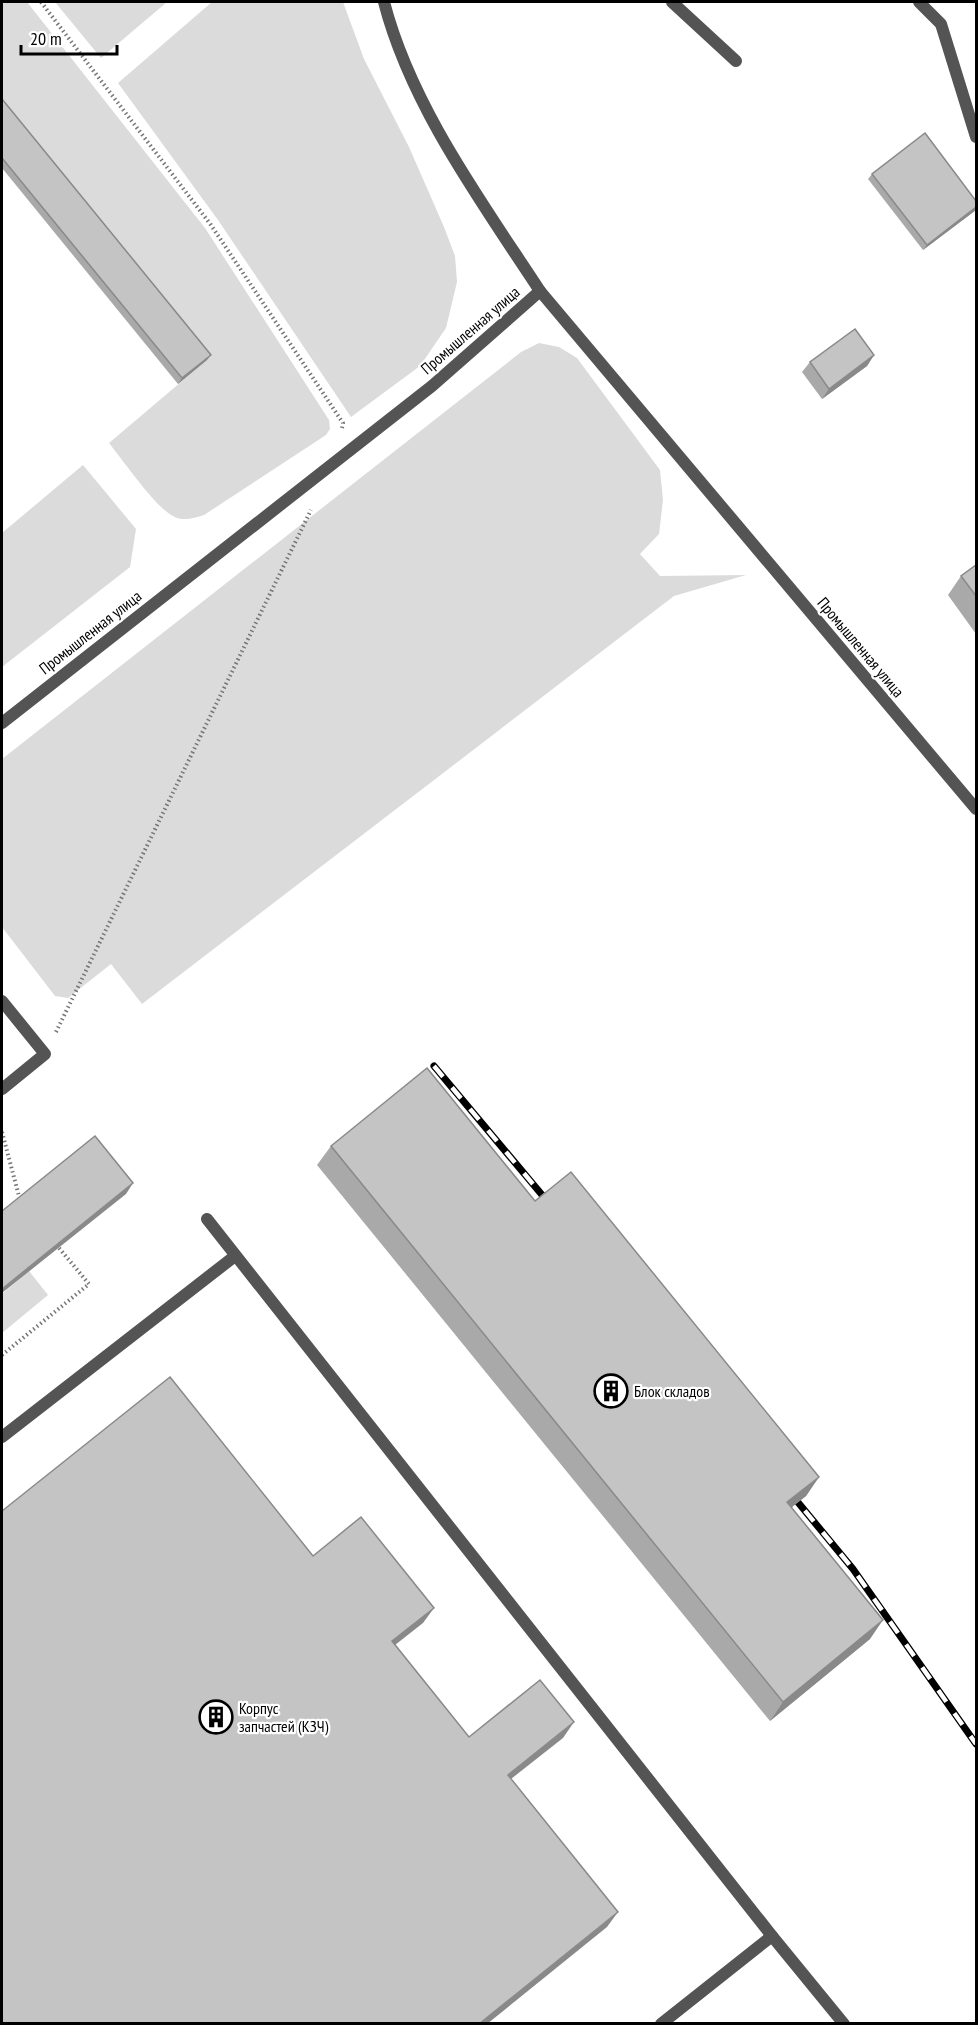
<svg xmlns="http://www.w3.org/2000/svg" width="978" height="2025" font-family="'PT Sans Narrow',sans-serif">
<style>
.green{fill:#dbdbdb}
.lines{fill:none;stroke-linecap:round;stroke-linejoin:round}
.path{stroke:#767676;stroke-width:4;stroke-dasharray:1.5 3;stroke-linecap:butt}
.service{stroke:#545454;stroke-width:12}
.minor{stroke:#545454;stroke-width:12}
.rail-casing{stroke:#000;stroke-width:7}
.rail{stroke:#fff;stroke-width:4.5;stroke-dasharray:14;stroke-linecap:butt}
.wall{fill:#a9a9a9}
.shaded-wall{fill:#898989}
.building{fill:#c4c4c4;stroke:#898989;stroke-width:1.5}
.labels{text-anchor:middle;stroke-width:4.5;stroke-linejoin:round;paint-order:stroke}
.street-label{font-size:16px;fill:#000;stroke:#fff}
.poi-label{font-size:16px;fill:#000;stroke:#fff;text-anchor:start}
</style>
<rect width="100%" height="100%" fill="#fff"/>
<g class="green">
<path d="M2 2H27L205 228 329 420 330 429 326 435 204 515C194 518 183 522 173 516 156 508 122 459 109 443L207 360 2 109Z"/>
<polygon points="55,2 167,2 101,58"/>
<polygon points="212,2 343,2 364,59 409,147 444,227 455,256 457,282 446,328 420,366 351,417 218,220 118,83"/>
<polygon points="539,343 559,347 577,358 660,470 663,500 659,534 640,554 660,576 746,575 674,596 142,1004 111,964 68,998 55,996 2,927 2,759 521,352"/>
<polygon points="83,465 136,529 130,567 2,667 2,533"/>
<polygon points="29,1271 48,1295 2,1333 2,1294"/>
</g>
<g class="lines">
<g class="path">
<polyline points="41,2 211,225 343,423 342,428"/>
<polyline points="56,1032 311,510"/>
<polyline points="2,1132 20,1200"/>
<polyline points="2,1355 89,1284 59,1248"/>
</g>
<g class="service">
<polyline points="672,2 736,61"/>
<polyline points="919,2 941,24 976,137"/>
<polyline points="2,1001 45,1054 2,1089"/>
<polyline points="207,1219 772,1936 844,2024"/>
<polyline points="2,1437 235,1256"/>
<polyline points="661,2024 772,1936"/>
</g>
<g class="minor">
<path d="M384 2C411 106 481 201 540 291L976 809"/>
<polyline points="2,723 432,386 540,291"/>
</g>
<g class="rail-casing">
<g id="rail">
<polyline points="434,1066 553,1208"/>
<polyline points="787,1489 853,1569 976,1744"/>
</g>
</g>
<use href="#rail" class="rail"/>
</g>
<g class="wall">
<polygon points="2,99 207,360 178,384 2,168"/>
<polygon points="872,174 976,210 923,250 868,179"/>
<polygon points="874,355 867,366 822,399 802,372 810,362"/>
<polygon points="976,565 976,634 948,595 961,576"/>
<polygon points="331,1146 535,1201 819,1477 806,1496 792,1507 870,1639 770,1721 317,1165"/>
</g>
<g class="shaded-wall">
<polygon points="976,207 976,210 923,250 927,245"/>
<polygon points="211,355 207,360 178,384 182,378"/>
<polygon points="874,355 867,366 822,399 829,389"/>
<polygon points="133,1183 126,1194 2,1293 2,1289"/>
<polygon points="819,1477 806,1496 774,1521 787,1502"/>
<polygon points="434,1608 423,1623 381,1656 392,1641"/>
<polygon points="883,1620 870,1639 770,1721 783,1702"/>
<polygon points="574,1722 563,1738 497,1790 508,1775"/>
<polygon points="618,1912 607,1927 487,2024 479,2024"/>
</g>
<g class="building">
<polygon points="2,99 211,355 182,378 2,158"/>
<polygon points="925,133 976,201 976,207 927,245 872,174"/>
<polygon points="855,329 874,355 829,389 810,362"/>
<polygon points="976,565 976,596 961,576"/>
<polygon points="427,1068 535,1201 571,1172 819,1477 787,1502 883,1620 783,1702 331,1146"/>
<polygon points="95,1136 133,1183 2,1289 2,1211"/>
<polygon points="170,1377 313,1556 361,1517 434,1608 392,1641 469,1737 540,1680 574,1722 508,1775 618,1912 479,2024 2,2024 2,1511"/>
</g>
<defs>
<g id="building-ring" transform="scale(1.725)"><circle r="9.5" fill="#fff" stroke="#000" stroke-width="1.5"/><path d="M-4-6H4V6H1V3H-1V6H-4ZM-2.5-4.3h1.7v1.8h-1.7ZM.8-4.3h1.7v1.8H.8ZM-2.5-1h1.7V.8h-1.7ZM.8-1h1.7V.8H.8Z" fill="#000"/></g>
</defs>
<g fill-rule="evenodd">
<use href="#building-ring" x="611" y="1391"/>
<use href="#building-ring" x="216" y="1717"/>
</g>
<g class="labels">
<g class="street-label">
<text transform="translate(470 330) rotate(-41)" y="6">Промышленная улица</text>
<text transform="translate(90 632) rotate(-38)" y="6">Промышленная улица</text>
<text transform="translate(861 647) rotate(50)" y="6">Промышленная улица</text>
</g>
<g class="poi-label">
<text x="634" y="1397">Блок складов</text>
<text x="239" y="1714">Корпус<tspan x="239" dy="18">запчастей (КЗЧ)</tspan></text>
</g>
</g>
<rect width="978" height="2025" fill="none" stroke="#000000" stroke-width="6"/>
<path d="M21 45v9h96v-9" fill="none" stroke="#000000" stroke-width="3"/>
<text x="30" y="45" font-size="18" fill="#000000" stroke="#ffffff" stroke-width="4.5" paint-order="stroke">20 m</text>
</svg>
